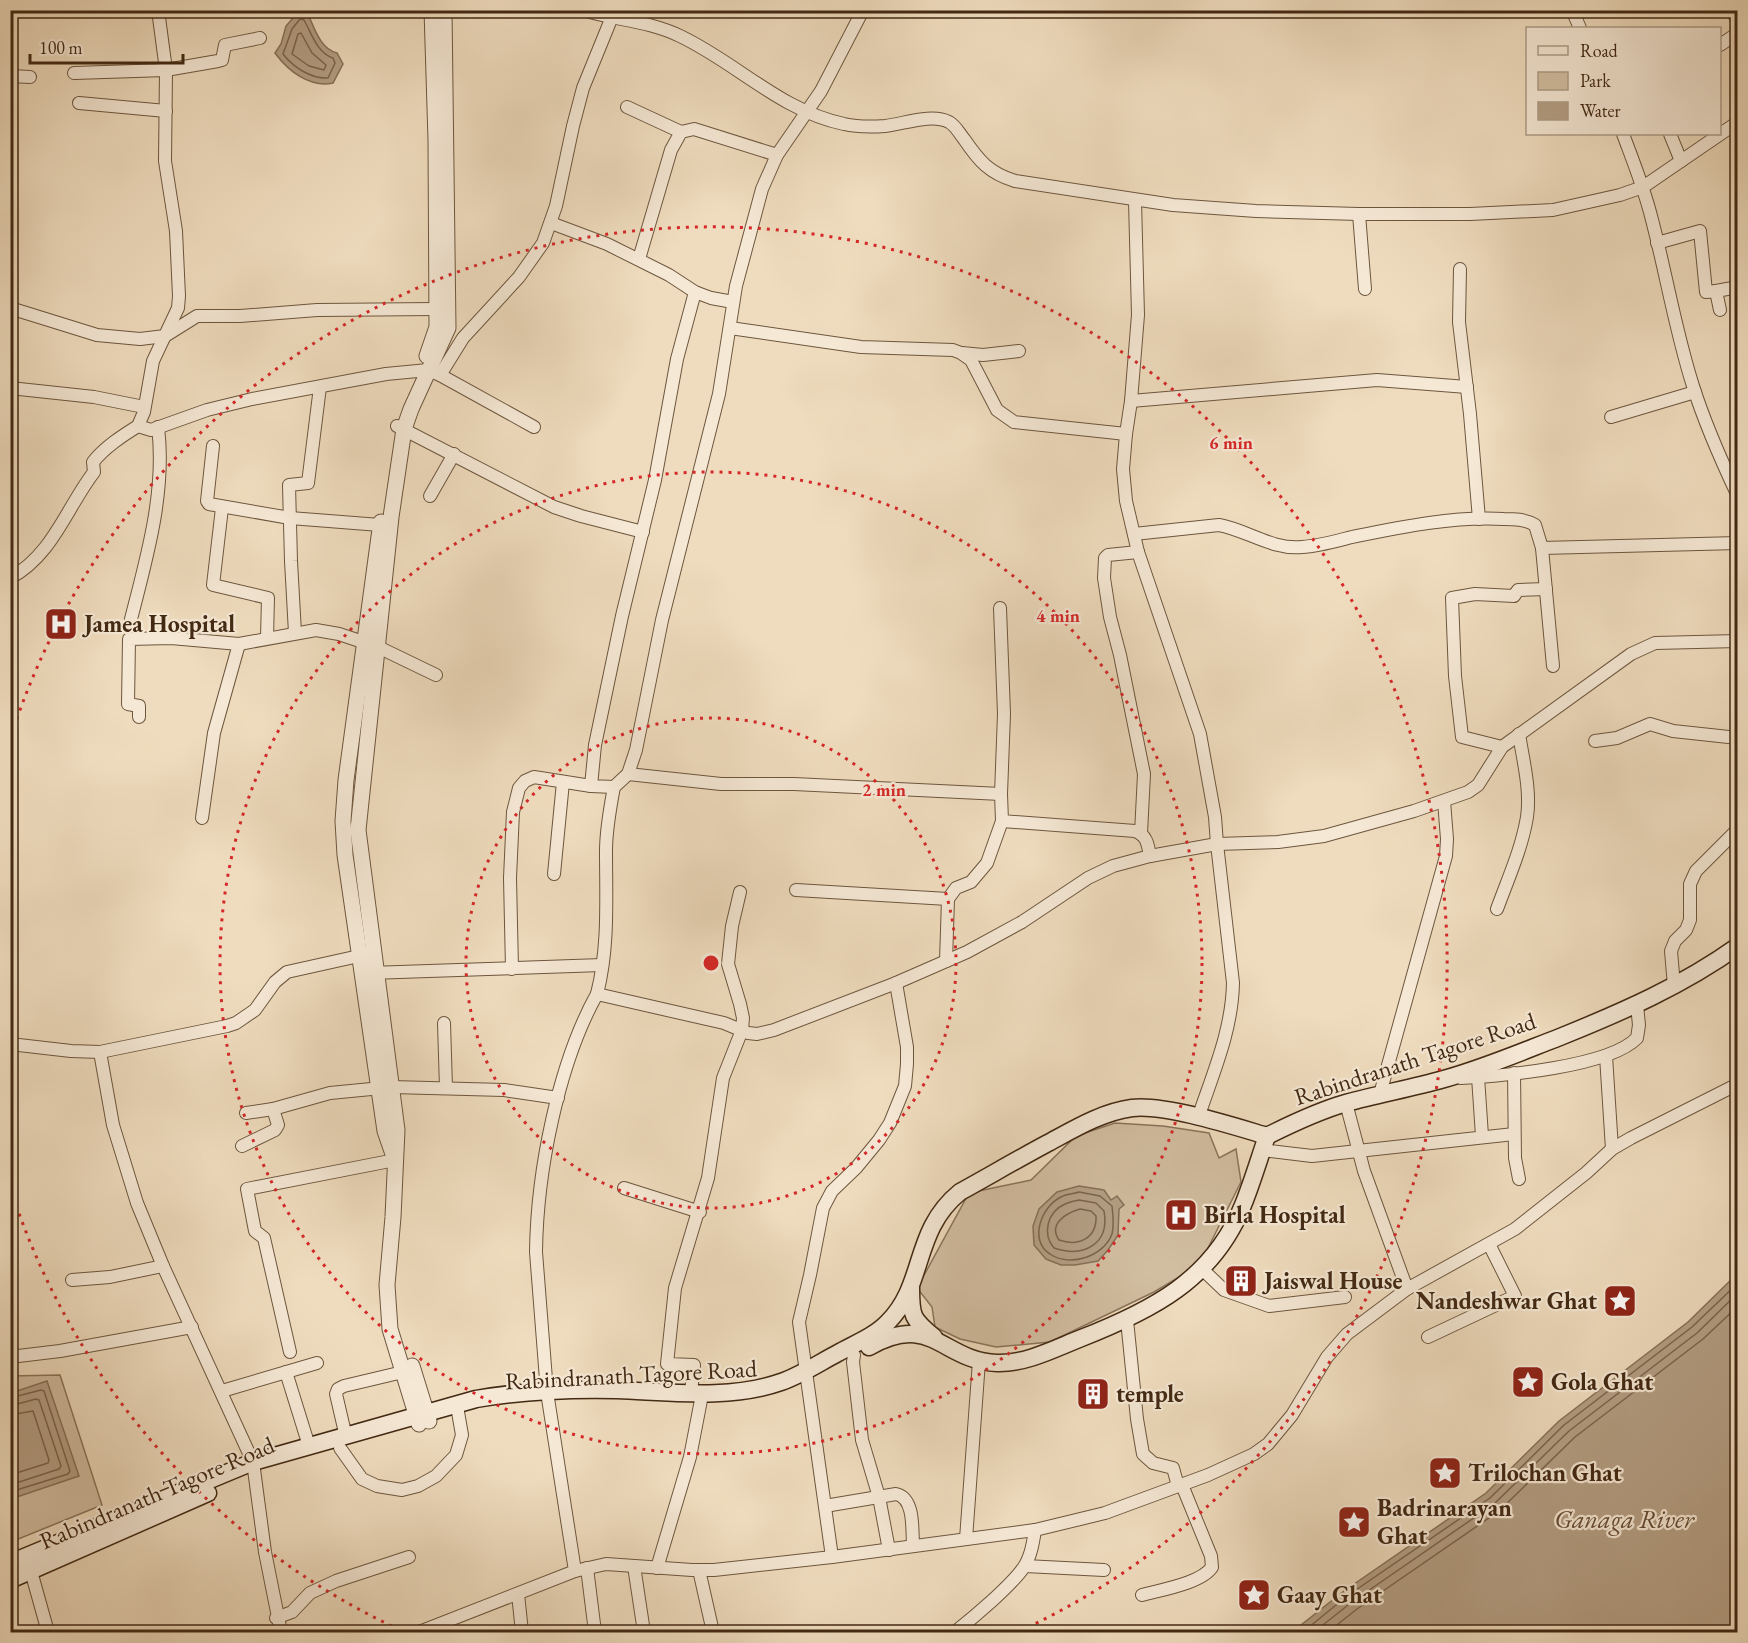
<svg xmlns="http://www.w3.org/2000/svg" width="1748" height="1643" font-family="'EB Garamond',serif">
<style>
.green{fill:#d2bea1;stroke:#8a745a;stroke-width:1.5}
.water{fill:#b49f84;stroke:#867057;stroke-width:1.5}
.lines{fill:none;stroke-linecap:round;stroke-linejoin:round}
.shore{stroke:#7b644c;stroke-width:1.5}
.minor-casing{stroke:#6d563e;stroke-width:14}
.tertiary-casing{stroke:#6d563e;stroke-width:17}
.secondary-casing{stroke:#422913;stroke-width:19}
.minor{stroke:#f5e8d5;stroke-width:12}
.tertiary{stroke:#f5e8d5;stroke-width:15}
.secondary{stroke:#f5e8d5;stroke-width:16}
.ring{fill:none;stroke:#d62828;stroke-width:3;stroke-dasharray:3 6}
.labels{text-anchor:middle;stroke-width:4.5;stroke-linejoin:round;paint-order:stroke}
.poi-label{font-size:24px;font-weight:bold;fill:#422913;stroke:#f5e8d5;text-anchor:start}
.street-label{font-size:24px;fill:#422913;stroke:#f5e8d5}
.water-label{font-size:26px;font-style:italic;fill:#644c35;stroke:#f5e8d5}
.centre{fill:#d62828;stroke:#f5e8d5;stroke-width:3}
.ring-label{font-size:18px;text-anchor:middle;font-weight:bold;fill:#d62828;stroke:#f5e8d5;stroke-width:4.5;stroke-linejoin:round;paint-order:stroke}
</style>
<rect width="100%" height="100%" fill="#efdcbe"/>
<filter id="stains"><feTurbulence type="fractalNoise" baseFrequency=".00333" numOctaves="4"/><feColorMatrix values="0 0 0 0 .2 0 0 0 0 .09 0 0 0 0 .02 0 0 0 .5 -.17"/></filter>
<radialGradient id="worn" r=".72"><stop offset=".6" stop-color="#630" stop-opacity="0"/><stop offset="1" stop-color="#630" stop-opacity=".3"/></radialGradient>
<g class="green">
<polygon points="1115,1123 1163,1126 1209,1133 1219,1158 1236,1149 1241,1182 1206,1252 1186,1273 1154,1292 1050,1342 996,1347 960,1339 935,1327 932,1307 917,1288 969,1193 1031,1180 1076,1136"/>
<polygon points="60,1375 102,1505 11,1542 10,1376"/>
</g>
<g class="water">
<path d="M299 11 307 12C314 27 320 49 337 53L343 64 333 83C310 88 288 71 275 53L281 44 286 26Z"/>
<polygon points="1079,1186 1104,1190 1111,1200 1117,1196 1124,1205 1119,1209 1118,1235 1108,1250 1098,1261 1075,1265 1061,1265 1046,1259 1034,1245 1033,1226 1039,1209 1057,1192"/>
<polygon points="1737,1274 1737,1632 1296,1632 1301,1625 1344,1591 1486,1493 1559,1421 1688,1322"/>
<polygon points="47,1381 79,1476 11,1499 11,1393"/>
</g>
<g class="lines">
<g class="shore">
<path d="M300 19 304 20C312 34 317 53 333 58L335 63 328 78C311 79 293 67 283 54L292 29Z"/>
<polygon points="301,33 312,53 326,65 324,70 309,66 292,54 298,34"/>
<path d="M1079 1192 1100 1196 1112 1206C1113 1214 1114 1226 1112 1234 1104 1256 1070 1268 1050 1254 1028 1240 1042 1206 1061 1197 1066 1194 1074 1194 1079 1192Z"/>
<path d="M1079 1200 1096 1203 1104 1211C1110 1244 1084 1258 1054 1248 1042 1234 1047 1212 1065 1204 1069 1202 1075 1201 1079 1200Z"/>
<path d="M1080 1209 1091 1211 1096 1216C1097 1238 1079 1247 1059 1240 1048 1224 1066 1213 1080 1209Z"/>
<polyline points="10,1398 41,1390 44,1391 70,1471 68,1474 10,1492"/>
<polyline points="10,1406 36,1399 39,1400 61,1466 59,1469 10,1485"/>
<polyline points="10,1415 33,1411 49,1460 48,1463 10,1475"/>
<polyline points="1303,1632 1347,1596 1490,1498 1564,1425 1692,1327 1738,1283"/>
<polyline points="1314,1632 1352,1602 1494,1504 1569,1431 1697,1333 1738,1293"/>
<polyline points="1328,1632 1357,1609 1499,1511 1575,1437 1703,1339 1738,1306"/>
</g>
<g class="minor-casing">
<g id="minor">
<path d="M583 10C615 20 649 21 680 36 737 63 781 111 844 124 857 127 872 127 885 126 904 124 931 113 949 122 956 126 959 133 964 139 979 161 989 173 1015 181L1173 205 1256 211 1359 214H1470L1553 210 1620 195 1643 187 1738 122"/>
<polyline points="1572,10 1580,28"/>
<polyline points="1731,10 1738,21"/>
<polyline points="1720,45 1738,33"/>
<polyline points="74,73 166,70 218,61 222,60 225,45 260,38"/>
<polyline points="10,76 30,77"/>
<polyline points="79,103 166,111"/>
<polyline points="627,107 681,132"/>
<path d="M1623 134C1633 161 1644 188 1651 216 1666 272 1675 330 1693 386 1705 424 1721 460 1738 496"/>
<polyline points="1670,134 1681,161"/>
<path d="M1135 201 1138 315 1131 401 1126 434 1123 469 1126 501 1138 552 1200 734 1215 817 1217 844 1233 983C1232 1031 1213 1073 1198 1118"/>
<polyline points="1359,214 1365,289"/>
<polyline points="551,223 607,244 669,275 695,292 711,298 733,302"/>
<polyline points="1657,243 1700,231 1706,292 1716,291 1720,310"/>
<polyline points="639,259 671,150 681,132 694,129 777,155"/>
<polyline points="1460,269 1459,322 1470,414 1479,519"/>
<polyline points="1716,291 1738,287"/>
<polyline points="10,308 97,335 140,339 165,336 197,316 240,316 317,310 436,309"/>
<polyline points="730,328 861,347 953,350 961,353 971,360 997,410 1014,422 1126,434"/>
<polyline points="962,353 983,355 1019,351"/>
<polyline points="440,375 534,427"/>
<polyline points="10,388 94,397 144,407"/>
<polyline points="1131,401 1377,380 1467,387"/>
<polyline points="1611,417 1695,392"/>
<polyline points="138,426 144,412 153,361 178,308 179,296 176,231 165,161 166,70 158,10"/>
<polyline points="397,426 554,507 581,516 643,532"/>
<polyline points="213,446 207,501 209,504 290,518 380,525"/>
<polyline points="430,496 454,454"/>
<polyline points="222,508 213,585 268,598 267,638"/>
<path d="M1134 534 1219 525C1247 530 1272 550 1302 547 1319 546 1336 541 1352 537 1401 527 1453 516 1504 519 1514 519 1525 519 1535 525L1542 548 1738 543"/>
<polyline points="1542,548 1553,666"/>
<polyline points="1138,552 1108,555 1105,558 1104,578 1110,617 1120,655 1144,774 1141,833"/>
<path d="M10 578C52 556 67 507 94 472L93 462C105 447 122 436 138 426L151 430 207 410 252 399 386 374 428 370 440 375 463 338 519 277 543 243 556 206 573 126 583 88 614 12"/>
<polyline points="1000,608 1004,714 1001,794"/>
<path d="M131 619C147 557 166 491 158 427"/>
<polyline points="295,633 291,561 289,485 308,483 320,387"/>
<polyline points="139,717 139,706 128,704 129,639 171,638 239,644 316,630 339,634 378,647 436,675"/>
<polyline points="1595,741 1617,738 1650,724 1673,731 1738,738"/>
<polyline points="1502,747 1462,737 1455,676 1452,598 1475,594 1514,596 1518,590 1546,589"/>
<path d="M628 774 721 784H794L1001 794 1002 821 1135 831C1147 835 1148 845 1150 856"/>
<polyline points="614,787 591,786 595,745 622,616 655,480 677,359 695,292"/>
<polyline points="202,818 214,733 239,644"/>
<polyline points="554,874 563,782"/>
<polyline points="796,890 948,899"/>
<path d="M1497 909C1508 879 1522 848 1527 817 1531 790 1523 760 1519 734"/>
<polyline points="946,961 948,899 956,888 971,882 987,863 1002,821"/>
<polyline points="512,969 510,878 513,812 519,788 525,781 534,777 591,786"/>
<polyline points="370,973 602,965"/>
<polyline points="1674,986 1671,951 1675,941 1686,930 1690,920 1690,884 1696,871 1738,829"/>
<path d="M597 994C609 947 606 899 606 851 606 830 610 808 614 787L628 774 636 750 662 620 719 394 736 286 762 189 777 155 821 91 863 10"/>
<polyline points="444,1023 446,1088"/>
<polyline points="10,1044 71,1051 100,1052 227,1026 236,1023 255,1010 275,982 287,972 368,954"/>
<polyline points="100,1052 113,1125 137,1203 163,1266 253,1462 265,1552 281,1632"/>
<polyline points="1606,1056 1612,1149"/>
<polyline points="1514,1073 1515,1158 1519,1179"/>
<polyline points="1478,1077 1482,1136"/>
<path d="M1461 1078C1501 1076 1609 1067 1637 1038L1639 1025 1637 1005"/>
<polyline points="1380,1094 1446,856 1447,839 1444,801"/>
<polyline points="1346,1103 1364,1171 1407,1289"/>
<polyline points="246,1113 273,1109 330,1093 392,1087 504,1090 558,1098"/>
<polyline points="242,1146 275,1130 278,1125 273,1109"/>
<polyline points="1262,1150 1312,1156 1514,1134"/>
<polyline points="624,1188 700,1212"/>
<polyline points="1202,1269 1224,1290 1269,1306 1345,1297"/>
<polyline points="72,1280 110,1277 163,1266"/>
<polyline points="1127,1320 1137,1419 1143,1454 1153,1463 1173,1468 1178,1486"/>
<polyline points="1428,1337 1515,1296 1489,1244"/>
<polyline points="290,1352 264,1238 255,1231 247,1189 395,1160"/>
<polyline points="854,1355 853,1362 862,1440 879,1497 889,1550"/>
<polyline points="10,1357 60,1351 192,1327"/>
<polyline points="286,1372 309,1446"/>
<polyline points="222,1391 317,1363"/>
<polyline points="691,1392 694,1365 667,1364 675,1288 708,1178 723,1078 742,1030 743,1018 740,1004 728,964 732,926 740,892"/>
<polyline points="346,1437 336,1394 338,1389 344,1386 403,1372"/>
<polyline points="340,1448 362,1479 377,1486 402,1490 418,1486 436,1476 456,1455 462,1435 458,1412"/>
<path d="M825 1506 896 1494C915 1498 912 1530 913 1546"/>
<polyline points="966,1539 979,1361"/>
<polyline points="832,1557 799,1322 810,1275 823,1208 832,1191 856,1168 879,1140 890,1123 905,1086 907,1064 907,1047 896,983"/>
<polyline points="29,1564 48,1632"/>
<polyline points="634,1566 644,1632"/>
<polyline points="1025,1566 1104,1570"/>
<polyline points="587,1568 595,1632"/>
<polyline points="657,1568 690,1457 701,1400"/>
<polyline points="699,1570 713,1632"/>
<polyline points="575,1571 606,1564 692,1570 714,1570 832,1557 1035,1530 1105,1513 1208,1475 1254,1454 1268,1444 1292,1415 1327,1357 1347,1334 1407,1289 1515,1229 1586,1173 1612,1149 1631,1138 1738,1084"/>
<polyline points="518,1594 522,1632"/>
<path d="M1142 1595C1160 1590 1202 1583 1212 1567L1211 1556 1182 1485"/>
<polyline points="276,1618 292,1612 310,1593 336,1581 409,1557"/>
<path d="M419 1632 575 1571 547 1392 536 1252C537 1172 558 1064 597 994L724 1023 748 1033 757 1034 774 1030 896 983 967 952 1022 922 1088 878 1113 866 1150 856 1217 844 1278 842 1324 836 1414 811 1468 792 1478 785 1502 747 1631 654 1655 643 1738 641"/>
<path d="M955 1632C974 1617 1011 1586 1024 1567 1031 1556 1033 1543 1035 1530"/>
</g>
</g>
<g class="tertiary-casing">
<g id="tertiary">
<polyline points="427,356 437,327 436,140 432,10"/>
<polyline points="381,522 346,780 343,821 345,855 385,1131 393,1154"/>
<polyline points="412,1366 429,1421"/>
<polyline points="419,1424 390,1329 387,1285 393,1217 397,1130 358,830 391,517 404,429 411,409 448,328 444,10"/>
</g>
</g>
<g class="secondary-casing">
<g id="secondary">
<path d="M911 1288C911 1316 912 1319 934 1337"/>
<path d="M869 1347C932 1311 942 1361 997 1363 1025 1364 1054 1349 1079 1339 1151 1311 1213 1280 1243 1205 1252 1183 1259 1159 1267 1136"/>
<path d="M10 1563 253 1462 476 1399C522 1391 571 1389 617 1390 670 1392 730 1400 781 1382 801 1375 819 1363 838 1353 854 1344 875 1336 888 1322 926 1284 912 1231 960 1192 989 1176 1018 1159 1048 1143 1074 1129 1102 1112 1132 1108 1165 1104 1233 1126 1267 1136 1293 1123 1318 1111 1346 1103 1379 1094 1412 1088 1444 1079 1484 1068 1521 1052 1560 1037 1622 1012 1682 986 1738 946"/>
<polyline points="10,1580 208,1493"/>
</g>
</g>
<use href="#minor" class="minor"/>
<use href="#tertiary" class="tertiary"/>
<use href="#secondary" class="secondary"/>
</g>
<g class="ring">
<circle cx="711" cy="963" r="245"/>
<circle cx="711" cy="963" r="491"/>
<path d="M400 1630A736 736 0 0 1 11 1190M11 736A736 736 0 1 1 1022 1630"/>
</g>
<defs>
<g id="hospital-square" transform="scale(1.725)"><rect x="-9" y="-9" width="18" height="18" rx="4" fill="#8f2418" stroke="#f5e8d5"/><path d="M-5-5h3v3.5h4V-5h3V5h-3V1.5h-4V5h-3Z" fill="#fff"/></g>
<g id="building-square" transform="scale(1.725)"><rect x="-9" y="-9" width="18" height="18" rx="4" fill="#8f2418" stroke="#f5e8d5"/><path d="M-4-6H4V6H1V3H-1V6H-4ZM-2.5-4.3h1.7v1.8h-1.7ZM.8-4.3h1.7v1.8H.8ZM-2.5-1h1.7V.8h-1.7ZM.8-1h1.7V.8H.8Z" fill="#fff"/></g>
<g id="sight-square" transform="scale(1.725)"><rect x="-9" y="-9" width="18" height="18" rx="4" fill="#8f2418" stroke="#f5e8d5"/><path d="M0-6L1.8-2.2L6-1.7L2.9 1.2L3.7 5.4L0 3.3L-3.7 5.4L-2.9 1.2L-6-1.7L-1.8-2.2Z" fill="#fff"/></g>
</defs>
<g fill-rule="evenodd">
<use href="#hospital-square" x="61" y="624"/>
<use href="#hospital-square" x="1181" y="1215"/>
<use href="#building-square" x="1241" y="1281"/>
<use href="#sight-square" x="1620" y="1301"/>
<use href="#sight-square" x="1528" y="1382"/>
<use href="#building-square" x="1093" y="1394"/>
<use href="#sight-square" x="1445" y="1473"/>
<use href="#sight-square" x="1354" y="1522"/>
<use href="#sight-square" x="1254" y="1595"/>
</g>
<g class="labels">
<g class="poi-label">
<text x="84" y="632">Jamea Hospital</text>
<text x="1204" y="1223">Birla Hospital</text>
<text x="1264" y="1289">Jaiswal House</text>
<text x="1597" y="1309" text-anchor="end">Nandeshwar Ghat</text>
<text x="1551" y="1390">Gola Ghat</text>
<text x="1116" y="1402">temple</text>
<text x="1468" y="1481">Trilochan Ghat</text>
<text x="1377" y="1516">Badrinarayan<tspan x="1377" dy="28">Ghat</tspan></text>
<text x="1277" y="1603">Gaay Ghat</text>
</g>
<g class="street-label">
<text transform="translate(1415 1059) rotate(-18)" y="8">Rabindranath Tagore Road</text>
<text transform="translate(631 1375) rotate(-3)" y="8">Rabindranath Tagore Road</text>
<text transform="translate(157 1493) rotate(-23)" y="8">Rabindranath Tagore Road</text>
</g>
<g class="water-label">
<text x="1624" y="1528">Ganaga River</text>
</g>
</g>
<circle cx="711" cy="963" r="9" class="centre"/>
<g class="ring-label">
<text x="1231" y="449">6 min</text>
<text x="1058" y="622">4 min</text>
<text x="884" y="796">2 min</text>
</g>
<rect width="1748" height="1643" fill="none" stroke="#efdcbe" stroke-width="36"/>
<rect x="12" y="12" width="1724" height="1619" fill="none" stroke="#422913" stroke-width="3"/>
<rect x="18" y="18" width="1712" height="1607" fill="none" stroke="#422913" stroke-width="1.5"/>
<rect x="1526" y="27" width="195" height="108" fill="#f5e8d5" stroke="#ad9c87" stroke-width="1.5"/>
<rect x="1538" y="46" width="30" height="9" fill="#f5e8d5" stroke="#ad9c87" stroke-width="1.5"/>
<text x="1580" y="57" font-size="18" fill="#422913">Road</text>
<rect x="1538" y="72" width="30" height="18" fill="#d2bea1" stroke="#ad9c87" stroke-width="1.5"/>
<text x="1580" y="87" font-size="18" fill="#422913">Park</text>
<rect x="1538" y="102" width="30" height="18" fill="#b49f84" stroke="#ad9c87" stroke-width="1.5"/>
<text x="1580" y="117" font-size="18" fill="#422913">Water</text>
<path d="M30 54v9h153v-9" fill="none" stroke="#422913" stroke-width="3"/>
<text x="39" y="54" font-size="18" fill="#422913" stroke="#f5e8d5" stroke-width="4.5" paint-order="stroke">100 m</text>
<rect width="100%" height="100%" filter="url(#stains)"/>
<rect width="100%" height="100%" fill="url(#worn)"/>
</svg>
